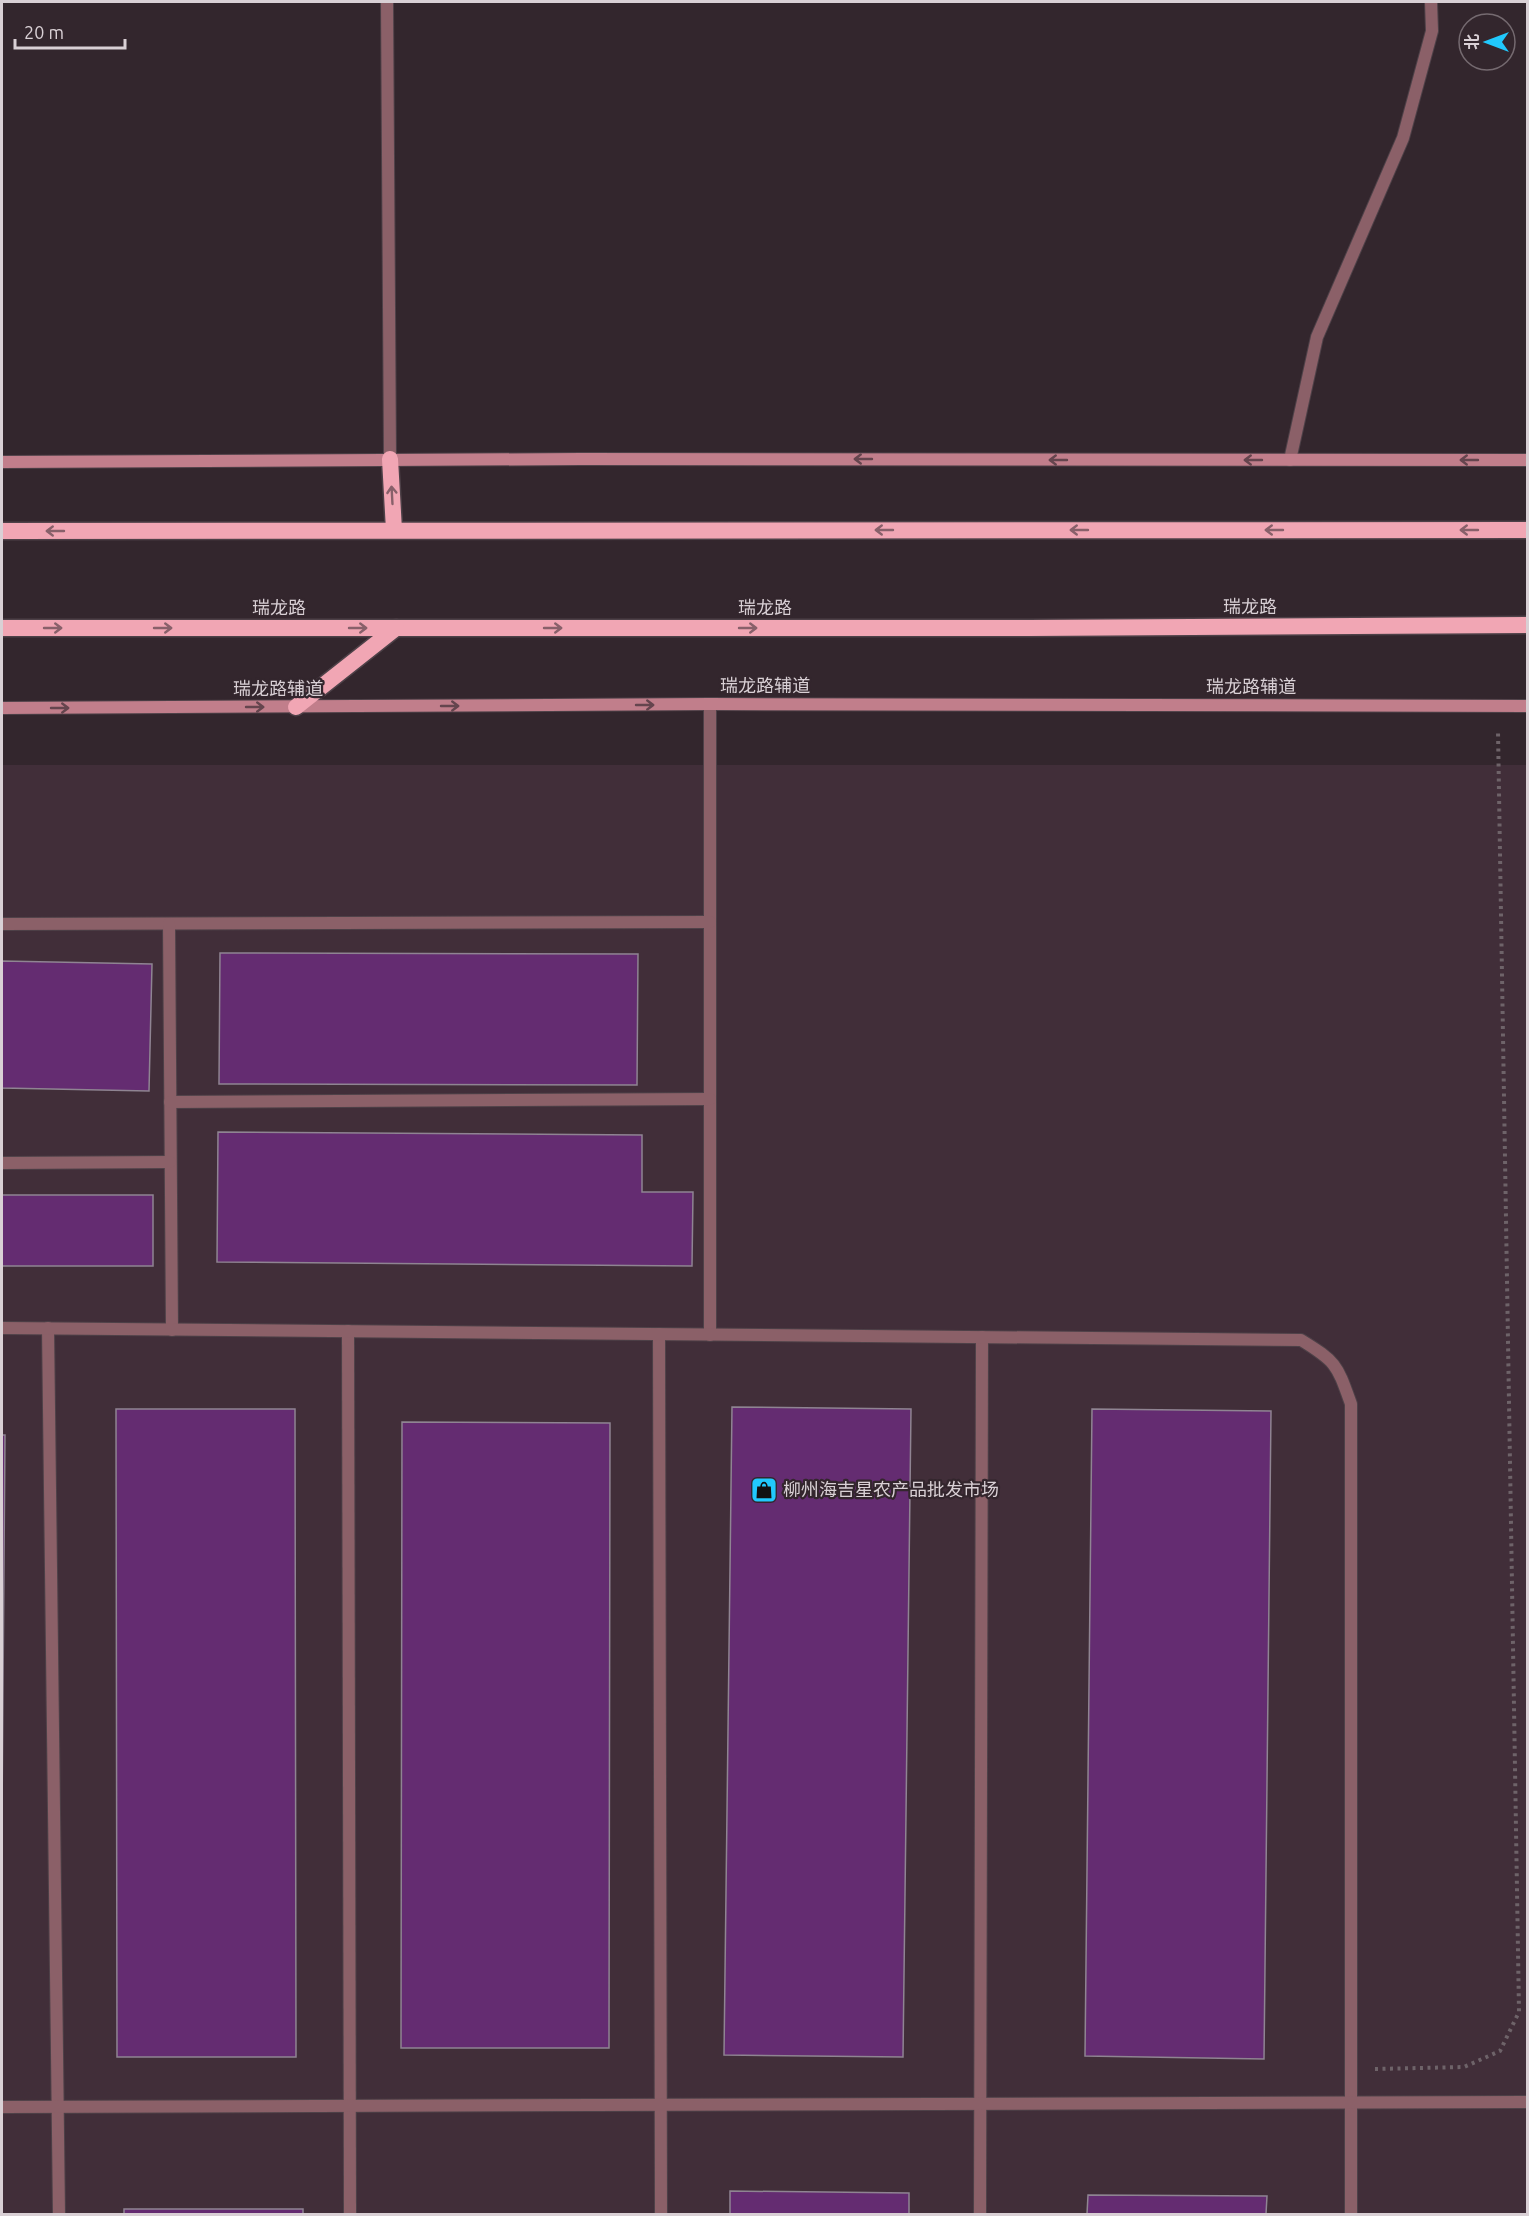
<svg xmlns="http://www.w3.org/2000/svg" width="1529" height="2216" font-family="Ubuntu,'Noto Sans SC',sans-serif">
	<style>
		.built { fill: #412e39 }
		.building { fill: #642c71; stroke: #8f8492; stroke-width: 1.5 }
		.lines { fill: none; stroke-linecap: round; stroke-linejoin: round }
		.service-casing { stroke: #4e4148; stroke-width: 14 }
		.minor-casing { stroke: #4e4148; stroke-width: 14 }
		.secondary-casing { stroke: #4e4148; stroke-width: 14 }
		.trunk-casing { stroke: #4e4148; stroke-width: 19 }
		.path { stroke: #6e6369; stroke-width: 4; stroke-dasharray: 3 4.5; stroke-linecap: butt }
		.service { stroke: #8b6068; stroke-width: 12 }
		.minor { stroke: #8b6068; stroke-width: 12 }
		.secondary { stroke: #c17e8b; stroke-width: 12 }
		.trunk { stroke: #f1a6b4; stroke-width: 16 }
		.oneway { stroke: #65454e }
		.oneway2 { stroke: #88606a }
		.labels { text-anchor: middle; stroke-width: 4.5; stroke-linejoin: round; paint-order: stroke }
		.street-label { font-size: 18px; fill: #d9d0d5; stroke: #33262d }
		.poi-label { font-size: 18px; fill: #d9d0d5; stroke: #33262d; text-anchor: start }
	</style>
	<rect width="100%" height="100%" fill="#33262d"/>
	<rect class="built" x="2" y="765" width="1525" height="1449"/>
	<g class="building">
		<polygon points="220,953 638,954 637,1085 219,1084"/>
		<polygon points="2,961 152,964 149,1091 2,1088"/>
		<polygon points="218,1132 642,1135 642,1192 693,1192 692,1266 217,1262"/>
		<rect x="2" y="1195" width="151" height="71"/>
		<polygon points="732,1407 911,1409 903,2057 724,2055"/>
		<polygon points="116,1409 295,1409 296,2057 117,2057"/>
		<polygon points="1092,1409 1271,1411 1264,2059 1085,2056"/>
		<polygon points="402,1422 610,1423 609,2048 401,2048"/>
		<polygon points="2,1435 5,1435 2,1818"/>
		<polygon points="730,2191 909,2193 909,2214 730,2214"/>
		<polygon points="1088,2195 1267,2196 1266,2214 1087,2214"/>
		<rect x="124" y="2209" width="179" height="5"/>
	</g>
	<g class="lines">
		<defs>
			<g id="service">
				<polyline points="710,704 710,1335"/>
				<polyline points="2,924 710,922"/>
				<polyline points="169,924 172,1330"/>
				<polyline points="170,1102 710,1099"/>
				<polyline points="2,1163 170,1162"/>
				<polyline points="48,1328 59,2214"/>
				<polyline points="348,1331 350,2214"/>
				<polyline points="659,1334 661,2214"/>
				<polyline points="980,2214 982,1337"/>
			</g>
			<g id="minor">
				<polyline points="387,2 390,459"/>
				<polyline points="1290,460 1317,337 1403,138 1432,31 1431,2"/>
				<path d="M2,1328L1301,1340C1337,1362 1337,1365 1351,1404V2214"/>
				<polyline points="2,2107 1528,2102"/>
			</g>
			<g id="secondary">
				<polyline points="2,462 581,459 1528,460"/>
				<polyline points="2,708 710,704 1528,706"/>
			</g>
			<g id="trunk">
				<polyline points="390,459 394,530"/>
				<polyline points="2,531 1528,530"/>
				<polyline points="2,628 1029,628 1528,625"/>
				<polyline points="296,707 396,628"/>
			</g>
		</defs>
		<use href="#service" class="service-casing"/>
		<use href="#minor" class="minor-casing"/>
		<use href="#secondary" class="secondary-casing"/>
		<use href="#trunk" class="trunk-casing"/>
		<polyline class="path" points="1375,2069 1464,2067 1500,2051 1519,2012 1498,731"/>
		<use href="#service" class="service"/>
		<use href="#minor" class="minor"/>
		<use href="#secondary" class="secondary"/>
		<use href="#trunk" class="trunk"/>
	</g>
	<defs><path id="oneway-shaft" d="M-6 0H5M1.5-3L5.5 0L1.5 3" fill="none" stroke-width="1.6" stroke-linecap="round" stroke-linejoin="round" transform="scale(1.5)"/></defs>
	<g class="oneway">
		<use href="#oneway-shaft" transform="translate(863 459) rotate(-180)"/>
		<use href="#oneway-shaft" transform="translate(1058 460) rotate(-180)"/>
		<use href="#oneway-shaft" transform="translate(1253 460) rotate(-180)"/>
		<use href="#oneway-shaft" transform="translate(1469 460) rotate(180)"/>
		<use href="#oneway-shaft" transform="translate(645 705)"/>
		<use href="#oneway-shaft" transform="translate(450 706)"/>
		<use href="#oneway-shaft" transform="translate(255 707)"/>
		<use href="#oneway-shaft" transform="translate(60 708)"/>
	</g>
	<g class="oneway2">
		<use href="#oneway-shaft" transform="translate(392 495) rotate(-93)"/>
		<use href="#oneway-shaft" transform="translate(884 530) rotate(180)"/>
		<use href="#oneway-shaft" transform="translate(1079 530) rotate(180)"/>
		<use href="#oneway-shaft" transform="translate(1274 530) rotate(180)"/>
		<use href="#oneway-shaft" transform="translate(1469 530) rotate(180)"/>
		<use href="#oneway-shaft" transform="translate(55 531) rotate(180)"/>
		<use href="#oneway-shaft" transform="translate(53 628)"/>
		<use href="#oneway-shaft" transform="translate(163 628)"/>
		<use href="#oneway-shaft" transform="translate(358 628)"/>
		<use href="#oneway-shaft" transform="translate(553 628)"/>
		<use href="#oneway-shaft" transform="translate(748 628)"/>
	</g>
	<defs>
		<symbol id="shop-square" viewBox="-11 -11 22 22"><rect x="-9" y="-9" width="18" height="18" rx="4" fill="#21c9fd" stroke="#33262d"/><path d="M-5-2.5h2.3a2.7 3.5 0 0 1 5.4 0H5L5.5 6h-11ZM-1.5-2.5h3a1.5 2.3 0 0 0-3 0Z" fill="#111"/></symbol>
	</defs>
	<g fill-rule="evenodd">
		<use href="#shop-square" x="749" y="1475" width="30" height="30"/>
	</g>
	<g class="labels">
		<g class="street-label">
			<text x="1250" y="613">瑞龙路</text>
			<text x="279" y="614">瑞龙路</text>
			<text x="765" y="614">瑞龙路</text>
			<text x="765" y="692">瑞龙路辅道</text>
			<text x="1251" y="693">瑞龙路辅道</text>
			<text x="278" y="695">瑞龙路辅道</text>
		</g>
		<g class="poi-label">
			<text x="783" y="1496">柳州海吉星农产品批发市场</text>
		</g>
	</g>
	<rect width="1529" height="2216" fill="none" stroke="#d9d0d5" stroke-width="6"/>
	<g transform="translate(1487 42) rotate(270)"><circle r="28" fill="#33262d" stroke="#756a70" stroke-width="1.5"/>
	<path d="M0-4.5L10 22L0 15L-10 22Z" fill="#21c9fd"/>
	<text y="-9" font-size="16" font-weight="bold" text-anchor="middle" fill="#d9d0d5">北</text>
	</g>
	<path d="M15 39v9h110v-9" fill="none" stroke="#d9d0d5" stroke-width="3"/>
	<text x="24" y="39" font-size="18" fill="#d9d0d5" stroke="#33262d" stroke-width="4.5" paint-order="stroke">20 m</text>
</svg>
